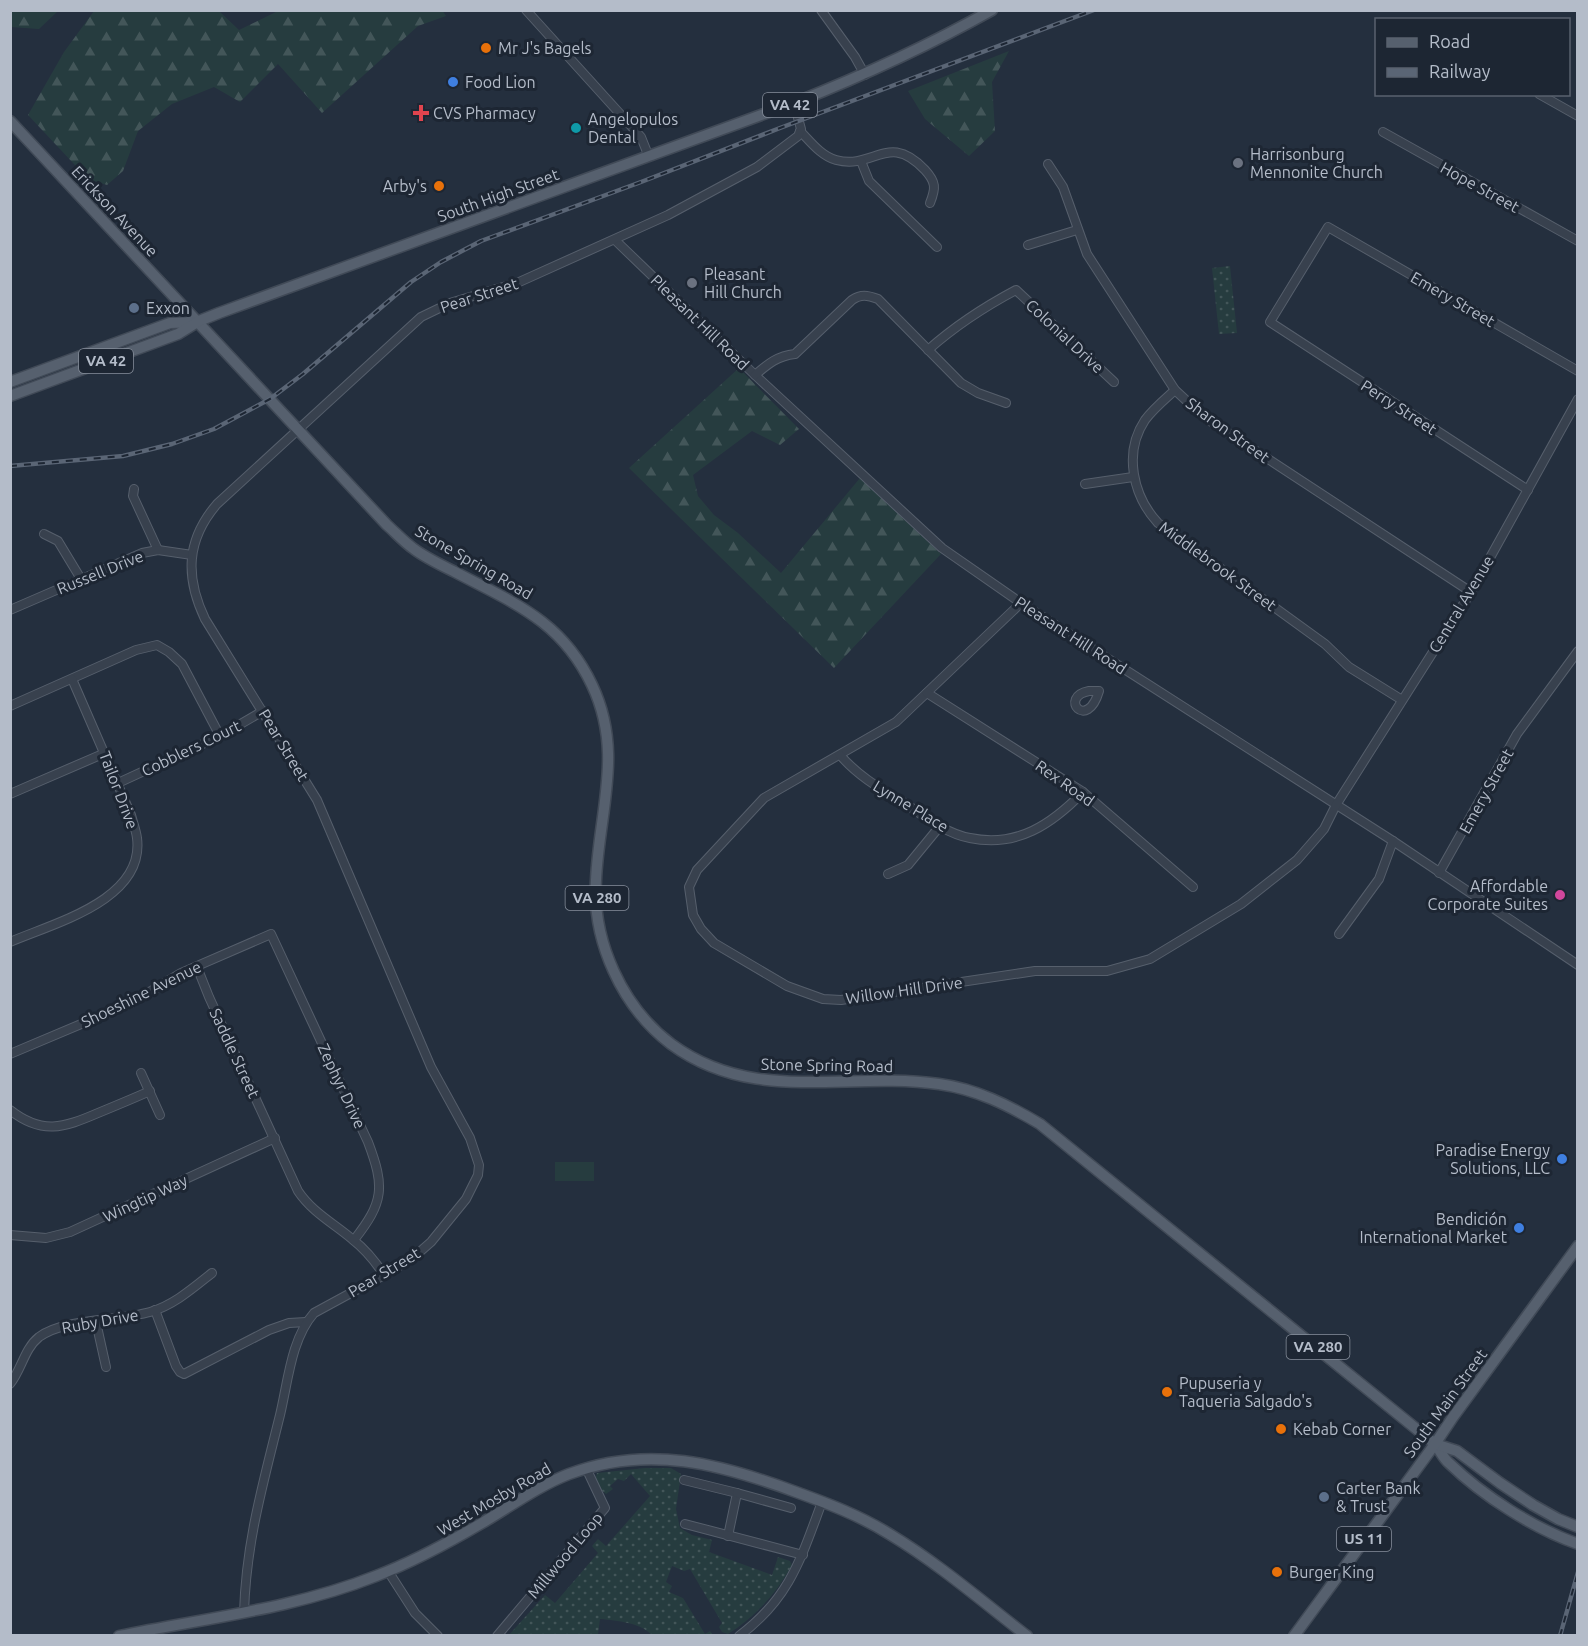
<svg xmlns="http://www.w3.org/2000/svg" width="1588" height="1646" font-family="Ubuntu,sans-serif">
	<style>
		.grass { fill: url(#grass-dots) }
		.forest { fill: url(#forest-firs) }
		.park { fill: #263c3f }
		.lines { fill: none; stroke-linecap: round; stroke-linejoin: round }
		.stream { stroke: #394c67; stroke-width: 2 }
		.minor-casing { stroke: #565f6c; stroke-width: 10 }
		.major-casing { stroke: #414a57; stroke-width: 13 }
		.minor { stroke: #38414e; stroke-width: 8 }
		.major { stroke: #56606e; stroke-width: 10 }
		.rail-casing { stroke: #5a6575; stroke-width: 4.5 }
		.rail { stroke: #1d2633; stroke-width: 2; stroke-dasharray: 7; stroke-linecap: butt }
		.food-dot { fill: #e8710a; stroke: #1d2633; stroke-width: 2 }
		.shop-dot { fill: #3f7fe0; stroke: #1d2633; stroke-width: 2 }
		.health-dot { fill: #e0444e; stroke: #1d2633; stroke-width: 2 }
		.culture-dot { fill: #0f9aa8; stroke: #1d2633; stroke-width: 2 }
		.worship-dot { fill: #6b7280; stroke: #1d2633; stroke-width: 2 }
		.service-dot { fill: #5c6f8a; stroke: #1d2633; stroke-width: 2 }
		.hotel-dot { fill: #d1479c; stroke: #1d2633; stroke-width: 2 }
		.labels { text-anchor: middle; stroke-width: 6; stroke-linejoin: round; paint-order: stroke }
		.shield { fill: #1d2633; stroke: #878f9c; stroke-width: 1.5 }
		.shield-label { font-size: 15px; font-weight: bold; fill: #b4bcc9 }
		.poi-label { font-size: 16px; fill: #b4bcc9; stroke: #1d2633; text-anchor: start }
		.street-label { font-size: 16px; fill: #b4bcc9; stroke: #1d2633 }
	</style>
	<defs>
		<pattern id="grass-dots" width="8" height="8" patternUnits="userSpaceOnUse" patternTransform="scale(1.5)"><rect width="8" height="8" fill="#263c3f"/><path d="M2 2h.1M6 6h.1" fill="none" stroke="#435659" stroke-width="1.8" stroke-linecap="round"/></pattern>
		<pattern id="forest-firs" width="22" height="20" patternUnits="userSpaceOnUse" patternTransform="scale(1.5)"><rect width="22" height="20" fill="#263c3f"/><path d="M5 1l3.5 6h-7zM16 11l3.5 6h-7z" fill="#435659"/></pattern>
	</defs>
	<rect width="100%" height="100%" fill="#242f3e"/>
	<g class="grass">
		<polygon points="1230,266 1237,333 1219,334 1212,268"/>
		<path d="M645,1468H671L681,1474L676,1509L680,1528L692,1535L712,1540L709,1552L772,1575L778,1557L790,1561L792,1565C777,1593 755,1617 728,1634L722,1632L719,1627L722,1623L690,1569L684,1571L672,1566L666,1582L672,1586L669,1592L683,1598L705,1634L710,1631L713,1635H652C639,1622 618,1621 600,1619L598,1635L508,1636L545,1595L555,1603L598,1553L592,1546L598,1539L606,1546L650,1496L631,1474L624,1481L618,1479L610,1486L613,1489L606,1494L599,1488L595,1480L597,1473Z"/>
	</g>
	<g class="forest">
		<polygon points="442,10 446,16 418,26 322,113 278,64 240,102 214,87 172,104 138,131 123,171 107,185 88,179 28,115 64,52 94,11 219,11 239,30 278,11"/>
		<polygon points="10,11 11,10 58,11 39,29 11,27"/>
		<polygon points="1009,51 992,82 995,131 969,156 925,119 908,91"/>
		<polygon points="739,368 799,429 780,445 752,431 693,475 698,496 714,515 738,533 781,573 860,478 941,554 834,668 629,468"/>
	</g>
	<rect class="park" x="555" y="1162" width="39" height="19"/>
	<g class="lines">
		<polyline class="stream" points="1577,1636 1578,1634"/>
		<defs>
			<g id="minor">
				<polyline points="526,10 641,137 649,157"/>
				<polyline points="821,10 855,57 865,75"/>
				<polyline points="1539,94 1578,116"/>
				<path d="M800,131C810,141 821,156 836,160C875,170 888,131 925,170C936,182 936,188 930,203"/>
				<polyline points="1383,132 1578,241"/>
				<polyline points="861,161 869,181 937,247"/>
				<polyline points="1048,164 1063,187 1087,254 1175,390 1204,417 1471,592"/>
				<polyline points="615,240 755,375 942,548 1021,603 1393,841 1578,965"/>
				<polyline points="1028,245 1077,230"/>
				<path d="M928,350C955,326 984,307 1016,290L1114,382"/>
				<path d="M755,375C768,364 777,356 795,354L852,300C861,294 867,295 878,299L961,383L978,393L1006,403"/>
				<path d="M1175,390C1164,400 1153,409 1145,420C1123,453 1133,496 1158,523L1325,644L1349,667L1402,700"/>
				<polyline points="1085,484 1133,477"/>
				<polyline points="134,489 133,496 158,550"/>
				<polyline points="1528,490 1270,322 1328,227 1578,371"/>
				<polyline points="44,534 58,541 81,579"/>
				<polyline points="1021,603 896,722 764,798 697,870 689,887 693,915 701,929 714,943 787,986 823,999 841,1000 1035,971 1107,971 1150,959 1241,904 1297,860 1324,829 1336,805 1471,592 1578,399"/>
				<polyline points="10,610 142,553 158,550 192,555"/>
				<path d="M1089,691H1099C1087,732 1058,697 1089,691Z"/>
				<polyline points="927,693 1083,792 1193,887"/>
				<polyline points="10,706 136,650 157,645 169,652 182,664 220,736"/>
				<path d="M840,755C859,777 881,789 906,804C925,817 947,834 970,838C1017,848 1052,824 1083,792"/>
				<polyline points="118,783 220,736 263,711"/>
				<polyline points="10,794 105,753"/>
				<polyline points="1439,873 1517,734 1578,651"/>
				<polyline points="888,874 908,865 940,826"/>
				<polyline points="1339,934 1379,879 1393,841"/>
				<path d="M10,942C54,923 145,900 137,838C136,830 133,823 131,815L72,679"/>
				<path d="M197,967L209,997L298,1191C312,1212 333,1223 352,1239C365,1249 375,1261 384,1275"/>
				<path d="M10,1054L131,1003L181,973L271,934L368,1142C385,1187 384,1202 354,1240"/>
				<polyline points="141,1073 160,1115"/>
				<path d="M10,1110C42,1135 63,1128 98,1113C115,1106 132,1099 150,1091"/>
				<polyline points="10,1235 46,1238 70,1232 275,1138"/>
				<polyline points="155,1310 176,1366 180,1372 184,1374 269,1330 289,1323 306,1322"/>
				<polyline points="96,1322 106,1367"/>
				<path d="M10,1384C22,1369 24,1349 39,1337C65,1318 119,1321 150,1312C174,1305 193,1288 212,1273"/>
				<polyline points="684,1480 737,1493 728,1536"/>
				<polyline points="737,1493 791,1508"/>
				<polyline points="685,1524 803,1555"/>
				<polyline points="388,1571 415,1613 438,1636"/>
				<path d="M244,1613C246,1542 263,1484 280,1415C288,1382 291,1339 314,1313L393,1270L415,1256L431,1242L466,1199L478,1175L479,1165L470,1138L431,1067L317,800L205,619C185,577 186,540 217,504L421,317L450,303L517,283L668,215L757,167L798,136L801,129L794,103"/>
				<polyline points="497,1636 605,1508 586,1468"/>
				<path d="M739,1636C790,1598 801,1558 822,1502"/>
			</g>
			<g id="major">
				<path d="M10,121L387,525C396,533 404,542 414,549C426,558 441,565 455,572C514,603 562,621 592,685C624,752 599,811 596,880C592,941 622,1007 671,1044C754,1105 845,1071 939,1084C976,1089 1008,1105 1040,1124L1435,1444C1440,1450 1443,1458 1449,1463C1483,1496 1533,1528 1578,1544"/>
				<polyline points="10,382 170,323 196,322"/>
				<path d="M10,396L178,334L199,321L219,313L794,103C862,76 928,46 992,10"/>
				<polyline points="1435,1444 1457,1451 1500,1483 1533,1505 1558,1519 1578,1527"/>
				<path d="M119,1636C205,1618 293,1609 376,1576C413,1562 448,1543 482,1523C511,1506 538,1486 569,1474C648,1444 721,1464 796,1492C829,1504 861,1516 891,1535C939,1564 983,1602 1027,1636"/>
				<polyline points="1294,1636 1435,1444 1453,1417 1578,1246"/>
			</g>
		</defs>
		<use href="#minor" class="minor-casing"/>
		<use href="#major" class="major-casing"/>
		<use href="#minor" class="minor"/>
		<use href="#major" class="major"/>
		<defs>
			<g id="rail">
				<polyline points="10,466 123,456 172,444 214,429 270,399 303,374 411,282 441,262 481,241 641,182 780,128 1094,10"/>
				<polyline points="1560,1636 1578,1572"/>
			</g>
		</defs>
		<use href="#rail" class="rail-casing"/>
		<use href="#rail" class="rail"/>
	</g>
	<g class="food-dot">
		<circle cx="486" cy="48" r="6"/>
		<circle cx="439" cy="186" r="6"/>
		<circle cx="1167" cy="1392" r="6"/>
		<circle cx="1281" cy="1429" r="6"/>
		<circle cx="1277" cy="1572" r="6"/>
	</g>
	<g class="shop-dot">
		<circle cx="453" cy="82" r="6"/>
		<circle cx="1562" cy="1159" r="6"/>
		<circle cx="1519" cy="1228" r="6"/>
	</g>
	<path class="health-dot" d="M418 104h6v6h6v6h-6v6h-6v-6h-6v-6h6z"/>
	<circle class="culture-dot" cx="576" cy="128" r="6"/>
	<g class="worship-dot">
		<circle cx="1238" cy="163" r="6"/>
		<circle cx="692" cy="283" r="6"/>
	</g>
	<g class="service-dot">
		<circle cx="134" cy="308" r="6"/>
		<circle cx="1324" cy="1497" r="6"/>
	</g>
	<circle class="hotel-dot" cx="1560" cy="895" r="6"/>
	<g class="labels">
		<g class="shield">
			<rect x="763" y="93" width="54" height="24" rx="4.5"/>
			<rect x="79" y="349" width="54" height="24" rx="4.5"/>
			<rect x="565.5" y="886" width="63" height="24" rx="4.5"/>
			<rect x="1286.5" y="1335" width="63" height="24" rx="4.5"/>
			<rect x="1337" y="1527" width="54" height="24" rx="4.5"/>
		</g>
		<g class="shield-label">
			<text x="790" y="110">VA 42</text>
			<text x="106" y="366">VA 42</text>
			<text x="597" y="903">VA 280</text>
			<text x="1318" y="1352">VA 280</text>
			<text x="1364" y="1544">US 11</text>
		</g>
		<g class="poi-label">
			<text x="498" y="54">Mr J's Bagels</text>
			<text x="465" y="88">Food Lion</text>
			<text x="433" y="119">CVS Pharmacy</text>
			<text x="588" y="125">Angelopulos<tspan x="588" dy="18">Dental</tspan></text>
			<text x="1250" y="160">Harrisonburg<tspan x="1250" dy="18">Mennonite Church</tspan></text>
			<text x="427" y="192" text-anchor="end">Arby's</text>
			<text x="704" y="280">Pleasant<tspan x="704" dy="18">Hill Church</tspan></text>
			<text x="146" y="314">Exxon</text>
			<text x="1548" y="892" text-anchor="end">Affordable<tspan x="1548" dy="18">Corporate Suites</tspan></text>
			<text x="1550" y="1156" text-anchor="end">Paradise Energy<tspan x="1550" dy="18">Solutions, LLC</tspan></text>
			<text x="1507" y="1225" text-anchor="end">Bendición<tspan x="1507" dy="18">International Market</tspan></text>
			<text x="1179" y="1389">Pupuseria y<tspan x="1179" dy="18">Taqueria Salgado's</tspan></text>
			<text x="1293" y="1435">Kebab Corner</text>
			<text x="1336" y="1494">Carter Bank<tspan x="1336" dy="18">&amp; Trust</tspan></text>
			<text x="1289" y="1578">Burger King</text>
		</g>
		<g class="street-label">
			<text transform="translate(1480 187) rotate(29)" y="6">Hope Street</text>
			<text transform="translate(498 195) rotate(-20)" y="6">South High Street</text>
			<text transform="translate(115 211) rotate(47)" y="6">Erickson Avenue</text>
			<text transform="translate(479 295) rotate(-18)" y="6">Pear Street</text>
			<text transform="translate(1453 299) rotate(30)" y="6">Emery Street</text>
			<text transform="translate(700 322) rotate(44)" y="6">Pleasant Hill Road</text>
			<text transform="translate(1065 336) rotate(43)" y="6">Colonial Drive</text>
			<text transform="translate(1399 407) rotate(33)" y="6">Perry Street</text>
			<text transform="translate(1228 430) rotate(36)" y="6">Sharon Street</text>
			<text transform="translate(474 562) rotate(30)" y="6">Stone Spring Road</text>
			<text transform="translate(1218 566) rotate(36)" y="6">Middlebrook Street</text>
			<text transform="translate(100 572) rotate(-22)" y="6">Russell Drive</text>
			<text transform="translate(1461 604) rotate(-59)" y="6">Central Avenue</text>
			<text transform="translate(1071 635) rotate(33)" y="6">Pleasant Hill Road</text>
			<text transform="translate(284 745) rotate(59)" y="6">Pear Street</text>
			<text transform="translate(191 748) rotate(-26)" y="6">Cobblers Court</text>
			<text transform="translate(1065 783) rotate(35)" y="6">Rex Road</text>
			<text transform="translate(119 790) rotate(69)" y="6">Tailor Drive</text>
			<text transform="translate(1486 791) rotate(-61)" y="6">Emery Street</text>
			<text transform="translate(911 806) rotate(31)" y="6">Lynne Place</text>
			<text transform="translate(904 990) rotate(-8)" y="6">Willow Hill Drive</text>
			<text transform="translate(141 994) rotate(-26)" y="6">Shoeshine Avenue</text>
			<text transform="translate(235 1053) rotate(65)" y="6">Saddle Street</text>
			<text transform="translate(827 1065) rotate(1)" y="6">Stone Spring Road</text>
			<text transform="translate(342 1086) rotate(65)" y="6">Zephyr Drive</text>
			<text transform="translate(145 1198) rotate(-25)" y="6">Wingtip Way</text>
			<text transform="translate(384 1272) rotate(-31)" y="6">Pear Street</text>
			<text transform="translate(100 1321) rotate(-10)" y="6">Ruby Drive</text>
			<text transform="translate(1445 1403) rotate(-54)" y="6">South Main Street</text>
			<text transform="translate(494 1499) rotate(-30)" y="6">West Mosby Road</text>
			<text transform="translate(565 1555) rotate(-50)" y="6">Millwood Loop</text>
		</g>
	</g>
	<rect width="1588" height="1646" fill="none" stroke="#b4bcc9" stroke-width="24"/>
	<rect x="1375" y="18" width="195" height="78" fill="#1d2633" stroke="#59626f" stroke-width="1.5"/>
	<rect x="1387" y="38" width="30" height="9" fill="#56606e" stroke="#59626f" stroke-width="1.5"/>
	<text x="1429" y="48" font-size="18" fill="#b4bcc9">Road</text>
	<rect x="1387" y="68" width="30" height="9" fill="#5a6575" stroke="#59626f" stroke-width="1.5"/>
	<text x="1429" y="78" font-size="18" fill="#b4bcc9">Railway</text>
</svg>
